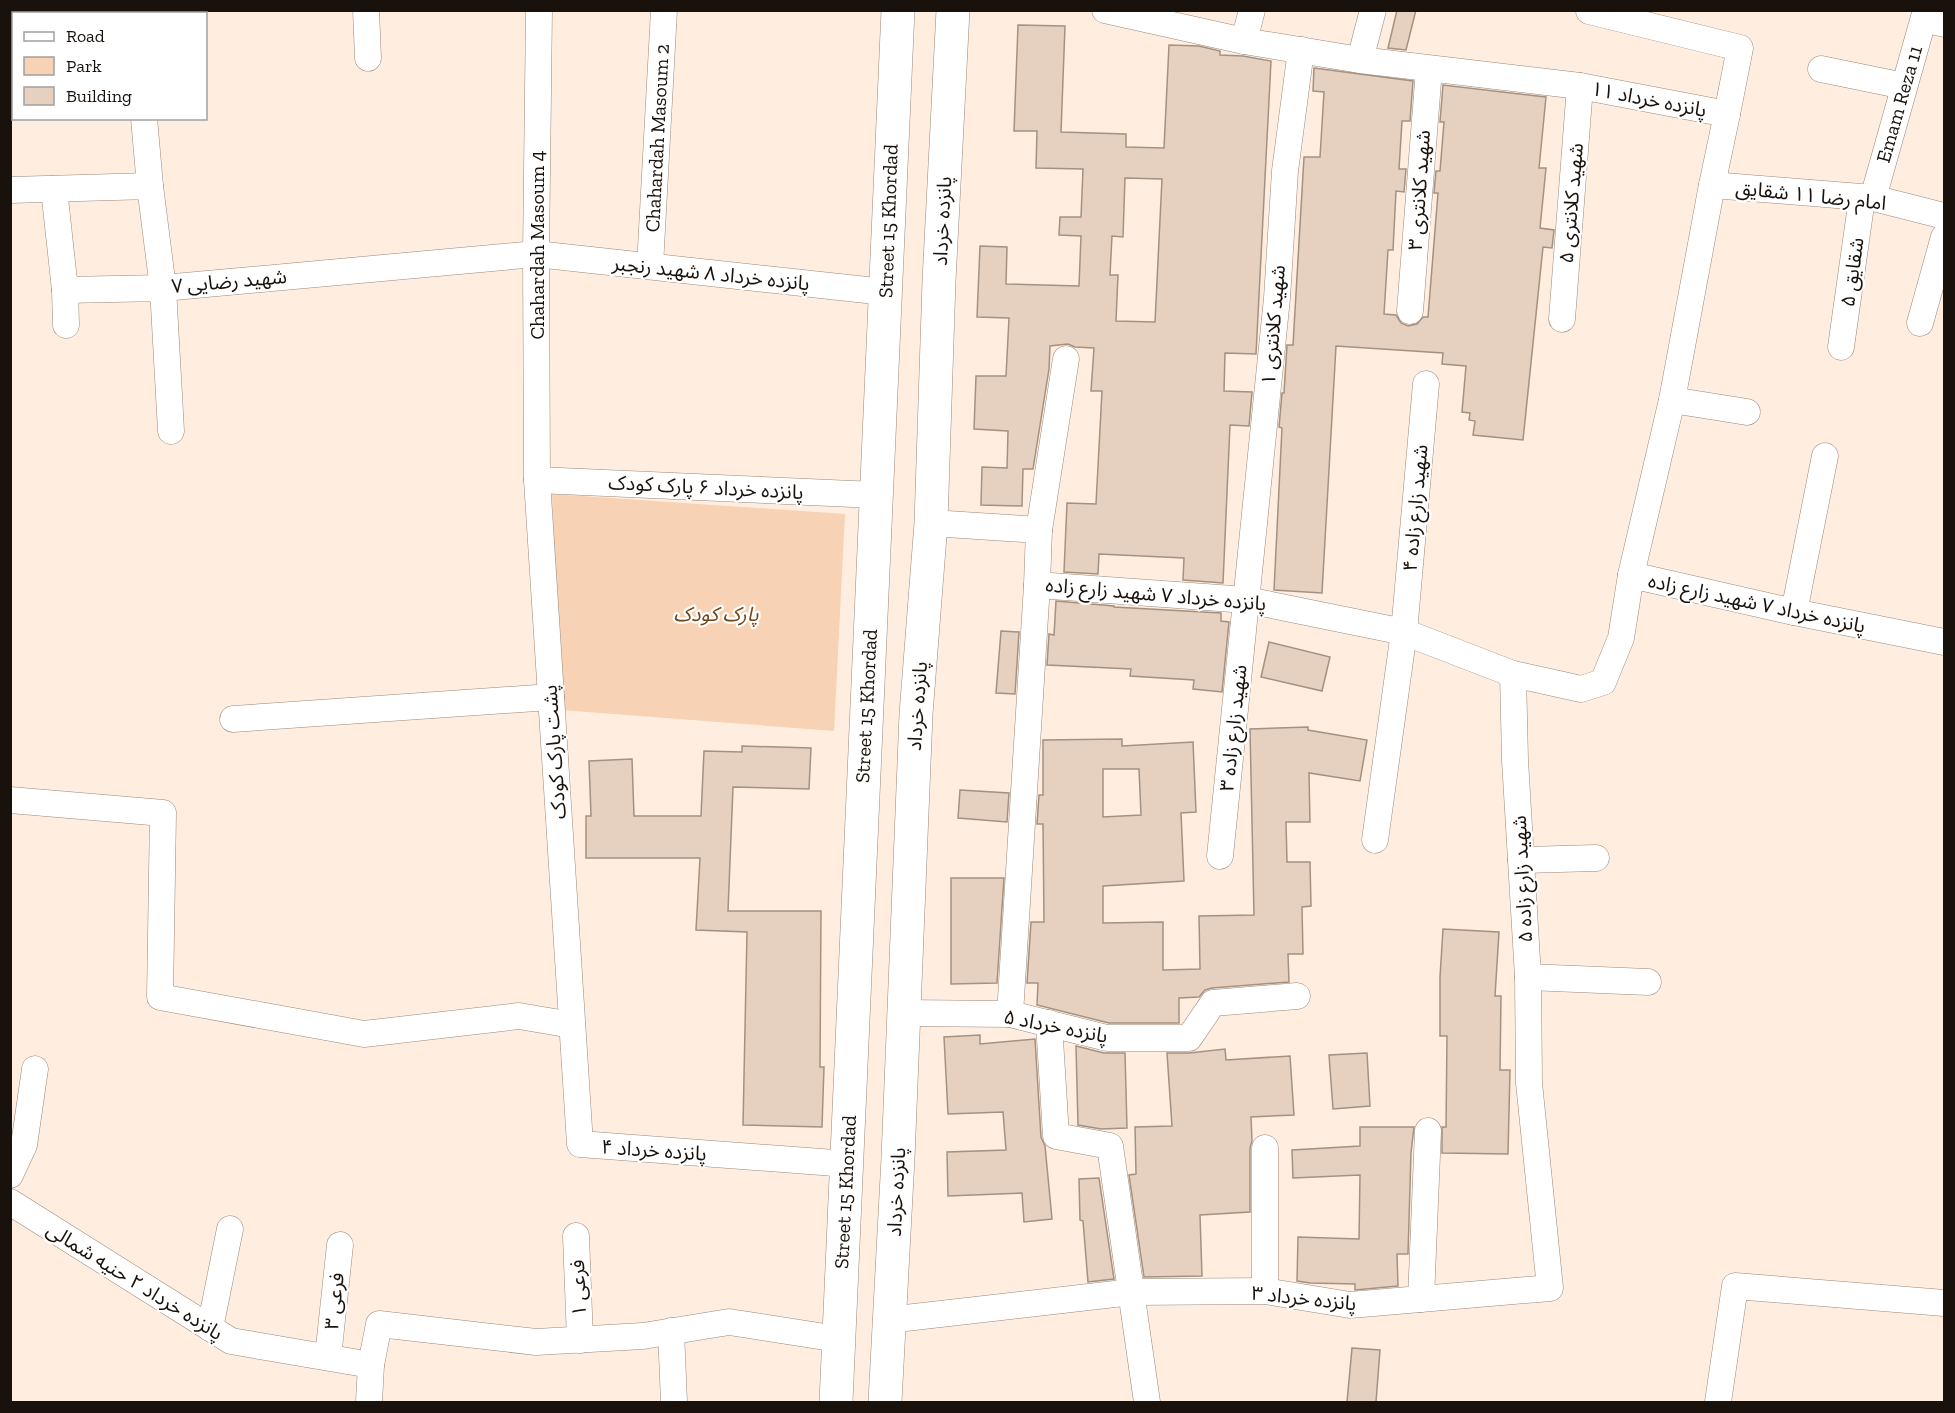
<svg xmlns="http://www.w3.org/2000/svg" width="1955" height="1413" font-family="'Zilla Slab','Noto Sans Arabic',serif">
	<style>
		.green { fill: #f7d2b5 }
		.building { fill: #e6d1c0; stroke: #a49181; stroke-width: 1.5; fill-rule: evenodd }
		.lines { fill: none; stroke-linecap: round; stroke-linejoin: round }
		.minor-casing { stroke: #9b8879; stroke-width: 27 }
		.major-casing { stroke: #9b8879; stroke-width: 34 }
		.minor { stroke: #fff; stroke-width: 26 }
		.major { stroke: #fff; stroke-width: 33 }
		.labels { text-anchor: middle; stroke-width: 4.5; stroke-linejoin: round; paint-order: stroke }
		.street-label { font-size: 20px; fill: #19120c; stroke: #fff }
		.park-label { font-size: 20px; font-style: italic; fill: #744314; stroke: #fff }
	</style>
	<rect width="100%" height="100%" fill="#ffede0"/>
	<polygon class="green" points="552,494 845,514 834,731 561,710"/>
	<g class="building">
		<polygon points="1397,10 1416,10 1406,50 1388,48"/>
		<path d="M1018,25L1065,26L1061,132L1126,134V147L1164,148L1169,45L1199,46L1220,51V55L1243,56L1271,61L1256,354L1225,353L1224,391L1252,392L1249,426L1230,425L1223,583L1183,580L1184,558L1099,554L1098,574L1064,572L1067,503L1096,504L1102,391H1091L1094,348L1075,347L1068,344L1050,346L1049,369L1033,469H1023L1022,506L981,505L982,467L1007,468L1008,431L974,429L976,376H1006L1009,318L977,317L980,246L1007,247L1006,284L1079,286L1081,236L1059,235L1060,217H1081L1083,169L1036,168L1037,131H1014ZM1125,178L1162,179L1155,322L1116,321L1118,275H1110L1112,236L1123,237Z"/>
		<polygon points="1314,68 1413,81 1410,121 1402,121 1399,169 1406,169 1404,192 1396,191 1393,250 1388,250 1384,314 1396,315 1401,323 1408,326 1417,324 1423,317 1428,317 1438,193 1434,193 1436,171 1440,171 1444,122 1440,122 1443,85 1546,97 1539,168 1546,168 1540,228 1554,230 1552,248 1543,247 1523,440 1473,435 1475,421 1469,420 1470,413 1462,412 1466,366 1442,364 1443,353 1336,346 1322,593 1274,590 1282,428 1279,427 1282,393 1284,393 1287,345 1293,345 1304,157 1320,157 1324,92 1313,91"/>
		<polygon points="1056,601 1114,606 1114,607 1221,613 1221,621 1229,622 1222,692 1193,689 1194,680 1130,676 1131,669 1047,665 1049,634 1054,635"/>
		<polygon points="1001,631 1019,632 1015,694 996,693"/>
		<polygon points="1269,642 1330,657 1322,691 1261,677"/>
		<path d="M1308,727V730L1367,740L1360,781L1309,773L1310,822H1286L1287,862H1310L1311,906L1302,907L1303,954H1288L1289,982L1212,988L1205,990L1199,997L1179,998V1023H1109L1037,1005L1038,983H1027L1031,922H1044L1043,824H1037L1039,795H1043V740L1122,739V746L1193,742L1196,812L1181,813L1184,881L1103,886V923L1163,922V970L1200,969L1199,916L1254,915L1250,729ZM1103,769H1139L1141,815L1103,817Z"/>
		<polygon points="742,746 811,748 809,789 733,787 728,911 821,911 820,1067 824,1067 822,1127 743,1125 747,932 696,930 700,858 586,858 586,816 591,816 589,761 632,759 634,816 701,816 704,751 742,752"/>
		<polygon points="960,790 1009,793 1007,822 958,818"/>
		<polygon points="951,878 1004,878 997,983 951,984"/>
		<polygon points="1443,929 1499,932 1495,996 1501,996 1500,1070 1510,1070 1508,1154 1442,1153 1442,1127 1446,1127 1447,1036 1440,1036 1440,977"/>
		<polygon points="980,1035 980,1044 1035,1039 1041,1137 1045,1146 1052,1219 1024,1222 1022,1193 948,1196 947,1152 1006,1150 1003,1112 948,1114 944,1037"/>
		<polygon points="1076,1046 1104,1053 1125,1053 1127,1128 1101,1129 1078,1125"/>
		<polygon points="1225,1049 1226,1060 1290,1056 1294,1115 1251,1117 1252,1141 1250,1148 1250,1212 1200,1215 1202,1276 1144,1277 1129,1175 1136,1174 1135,1127 1172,1126 1167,1053 1189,1053"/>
		<polygon points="1367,1053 1370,1106 1333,1109 1329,1055"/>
		<polygon points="1360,1127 1414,1127 1411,1153 1408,1254 1397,1254 1398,1286 1355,1290 1355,1284 1310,1283 1297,1281 1298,1237 1359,1239 1360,1175 1293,1178 1292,1150 1360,1146"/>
		<polygon points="1099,1178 1114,1279 1088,1282 1083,1221 1080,1220 1079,1179"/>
		<polygon points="1352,1348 1380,1350 1376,1402 1347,1402"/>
	</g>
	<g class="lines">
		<defs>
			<g id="minor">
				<polyline points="135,10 135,14"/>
				<polyline points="366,10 368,58"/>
				<polyline points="539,10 536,254 537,480 580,1144 848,1164"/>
				<polyline points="1105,10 1244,41 1360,60 1580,86 1727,114 1712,185 1672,400 1631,575"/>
				<polyline points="1589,11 1740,48 1727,114"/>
				<polyline points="1924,19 1944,24"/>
				<polyline points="1244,41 1252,10"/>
				<polyline points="1360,60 1373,10"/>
				<polyline points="1821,69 1904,86"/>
				<polyline points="144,118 150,186"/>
				<polyline points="1712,185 1873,198 1944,216"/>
				<polyline points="54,189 65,290 163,288 171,431"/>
				<polyline points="10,190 150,186 163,288 536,254 885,292"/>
				<polyline points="1873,198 1926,10"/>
				<polyline points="650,266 664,10"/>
				<polyline points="65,290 66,325"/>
				<polyline points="1410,311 1429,69"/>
				<polyline points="1562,319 1580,86"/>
				<polyline points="1920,323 1944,237"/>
				<polyline points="1841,347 1862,198"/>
				<polyline points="1672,400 1747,412"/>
				<polyline points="537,480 876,495"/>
				<polyline points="931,523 1039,530 1037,585 1247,600 1404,632 1513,674 1581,689 1603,682 1621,638 1631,575 1794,612 1944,642"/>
				<polyline points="1039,530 1066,359"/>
				<polyline points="1794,612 1825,456"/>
				<polyline points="233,719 551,697"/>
				<polyline points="10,800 163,813 160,997 364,1034 519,1016 572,1025"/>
				<polyline points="1375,840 1404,632 1426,384"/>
				<polyline points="1220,856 1277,298 1285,171 1301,50"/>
				<polyline points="1521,860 1596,858"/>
				<polyline points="1528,977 1648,982"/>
				<polyline points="903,1013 1010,1014 1107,1038 1189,1038 1213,1003 1297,996"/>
				<polyline points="1010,1014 1037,585"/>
				<polyline points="1049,1023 1056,1136 1110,1146 1147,1402"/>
				<polyline points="10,1175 24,1145 35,1069"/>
				<polyline points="10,1202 231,1341 371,1365 379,1324 536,1342 643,1336 729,1322 838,1339"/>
				<polyline points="576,1236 580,1340"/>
				<polyline points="1265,1291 1265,1148"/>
				<polyline points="1421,1299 1428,1131"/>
				<polyline points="888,1320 1132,1292 1265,1291 1350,1305 1550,1288 1529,1083 1528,977 1515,760 1513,674"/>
				<polyline points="210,1328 230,1229"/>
				<polyline points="671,1331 674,1402"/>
				<polyline points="328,1357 340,1245"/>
				<polyline points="369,1402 371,1365"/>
				<polyline points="1718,1402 1735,1286 1944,1303"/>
			</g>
			<g id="major">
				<polyline points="836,1402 898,10"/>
				<polyline points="885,1402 898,1158 916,714 931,523 939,281 953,10"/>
			</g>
		</defs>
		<use href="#minor" class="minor-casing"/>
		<use href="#major" class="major-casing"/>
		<use href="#minor" class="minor"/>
		<use href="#major" class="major"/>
	</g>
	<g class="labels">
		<g class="street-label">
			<text transform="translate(1649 99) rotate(11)" y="7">پانزده خرداد ۱۱</text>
			<text transform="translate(1899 104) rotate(-74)" y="7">Emam Reza 11</text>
			<text transform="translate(657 138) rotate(-87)" y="7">Chahardah Masoum 2</text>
			<text transform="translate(1419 190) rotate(-86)" y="7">شهید کلانتری ۳</text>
			<text transform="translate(1811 195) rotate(6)" y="7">امام رضا ۱۱ شقایق</text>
			<text transform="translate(1571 203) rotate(-85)" y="7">شهید کلانتری ۵</text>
			<text transform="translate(888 221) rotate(-88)" y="7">Street 15 Khordad</text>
			<text transform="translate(942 221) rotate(-87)" y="7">پانزده خرداد</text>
			<text transform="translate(537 245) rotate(-90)" y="7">Chahardah Masoum 4</text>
			<text transform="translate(1852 272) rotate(-82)" y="7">شقایق ۵</text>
			<text transform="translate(711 273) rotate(6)" y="7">پانزده خرداد ۸ شهید رنجبر</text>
			<text transform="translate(229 281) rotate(-5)" y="7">شهید رضایی ۷</text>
			<text transform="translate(1273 325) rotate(-85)" y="7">شهید کلانتری ۱</text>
			<text transform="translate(706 487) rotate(3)" y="7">پانزده خرداد ۶ پارک کودک</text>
			<text transform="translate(1415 508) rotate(-85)" y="7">شهید زارع زاده ۴</text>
			<text transform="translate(1156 594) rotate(5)" y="7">پانزده خرداد ۷ شهید زارع زاده</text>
			<text transform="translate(1757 603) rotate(12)" y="7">پانزده خرداد ۷ شهید زارع زاده</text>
			<text transform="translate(866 706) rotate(-87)" y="7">Street 15 Khordad</text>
			<text transform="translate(917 706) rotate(-86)" y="7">پانزده خرداد</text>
			<text transform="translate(1233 728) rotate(-84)" y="7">شهید زارع زاده ۳</text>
			<text transform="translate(554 752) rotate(-94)" y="7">پشت پارک کودک</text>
			<text transform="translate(1522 879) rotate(-93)" y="7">شهید زارع زاده ۵</text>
			<text transform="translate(1056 1026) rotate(11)" y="7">پانزده خرداد ۵</text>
			<text transform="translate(654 1150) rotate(4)" y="7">پانزده خرداد ۴</text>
			<text transform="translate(845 1192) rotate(-87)" y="7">Street 15 Khordad</text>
			<text transform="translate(896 1192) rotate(-87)" y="7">پانزده خرداد</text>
			<text transform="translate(135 1281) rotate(32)" y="7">پانزده خرداد ۲ حنیه شمالی</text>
			<text transform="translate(578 1288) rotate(-92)" y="7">فرعی ۱</text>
			<text transform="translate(1304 1298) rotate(6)" y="7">پانزده خرداد ۳</text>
			<text transform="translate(334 1301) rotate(-84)" y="7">فرعی ۳</text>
		</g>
		<g class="park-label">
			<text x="716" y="621">پارک کودک</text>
		</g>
	</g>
	<rect width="1955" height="1413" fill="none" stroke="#19120c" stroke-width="24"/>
	<rect x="12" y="12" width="195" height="108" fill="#ffffff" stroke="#a3a09e" stroke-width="1.5"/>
	<rect x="24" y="32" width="30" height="9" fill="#ffffff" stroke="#a3a09e" stroke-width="1.5"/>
	<text x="66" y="42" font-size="18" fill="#19120c">Road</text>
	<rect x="24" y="57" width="30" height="18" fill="#f7d2b5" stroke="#a3a09e" stroke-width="1.5"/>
	<text x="66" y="72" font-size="18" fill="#19120c">Park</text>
	<rect x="24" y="87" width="30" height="18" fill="#e6d1c0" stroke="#a3a09e" stroke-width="1.5"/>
	<text x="66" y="102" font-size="18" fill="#19120c">Building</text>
</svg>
